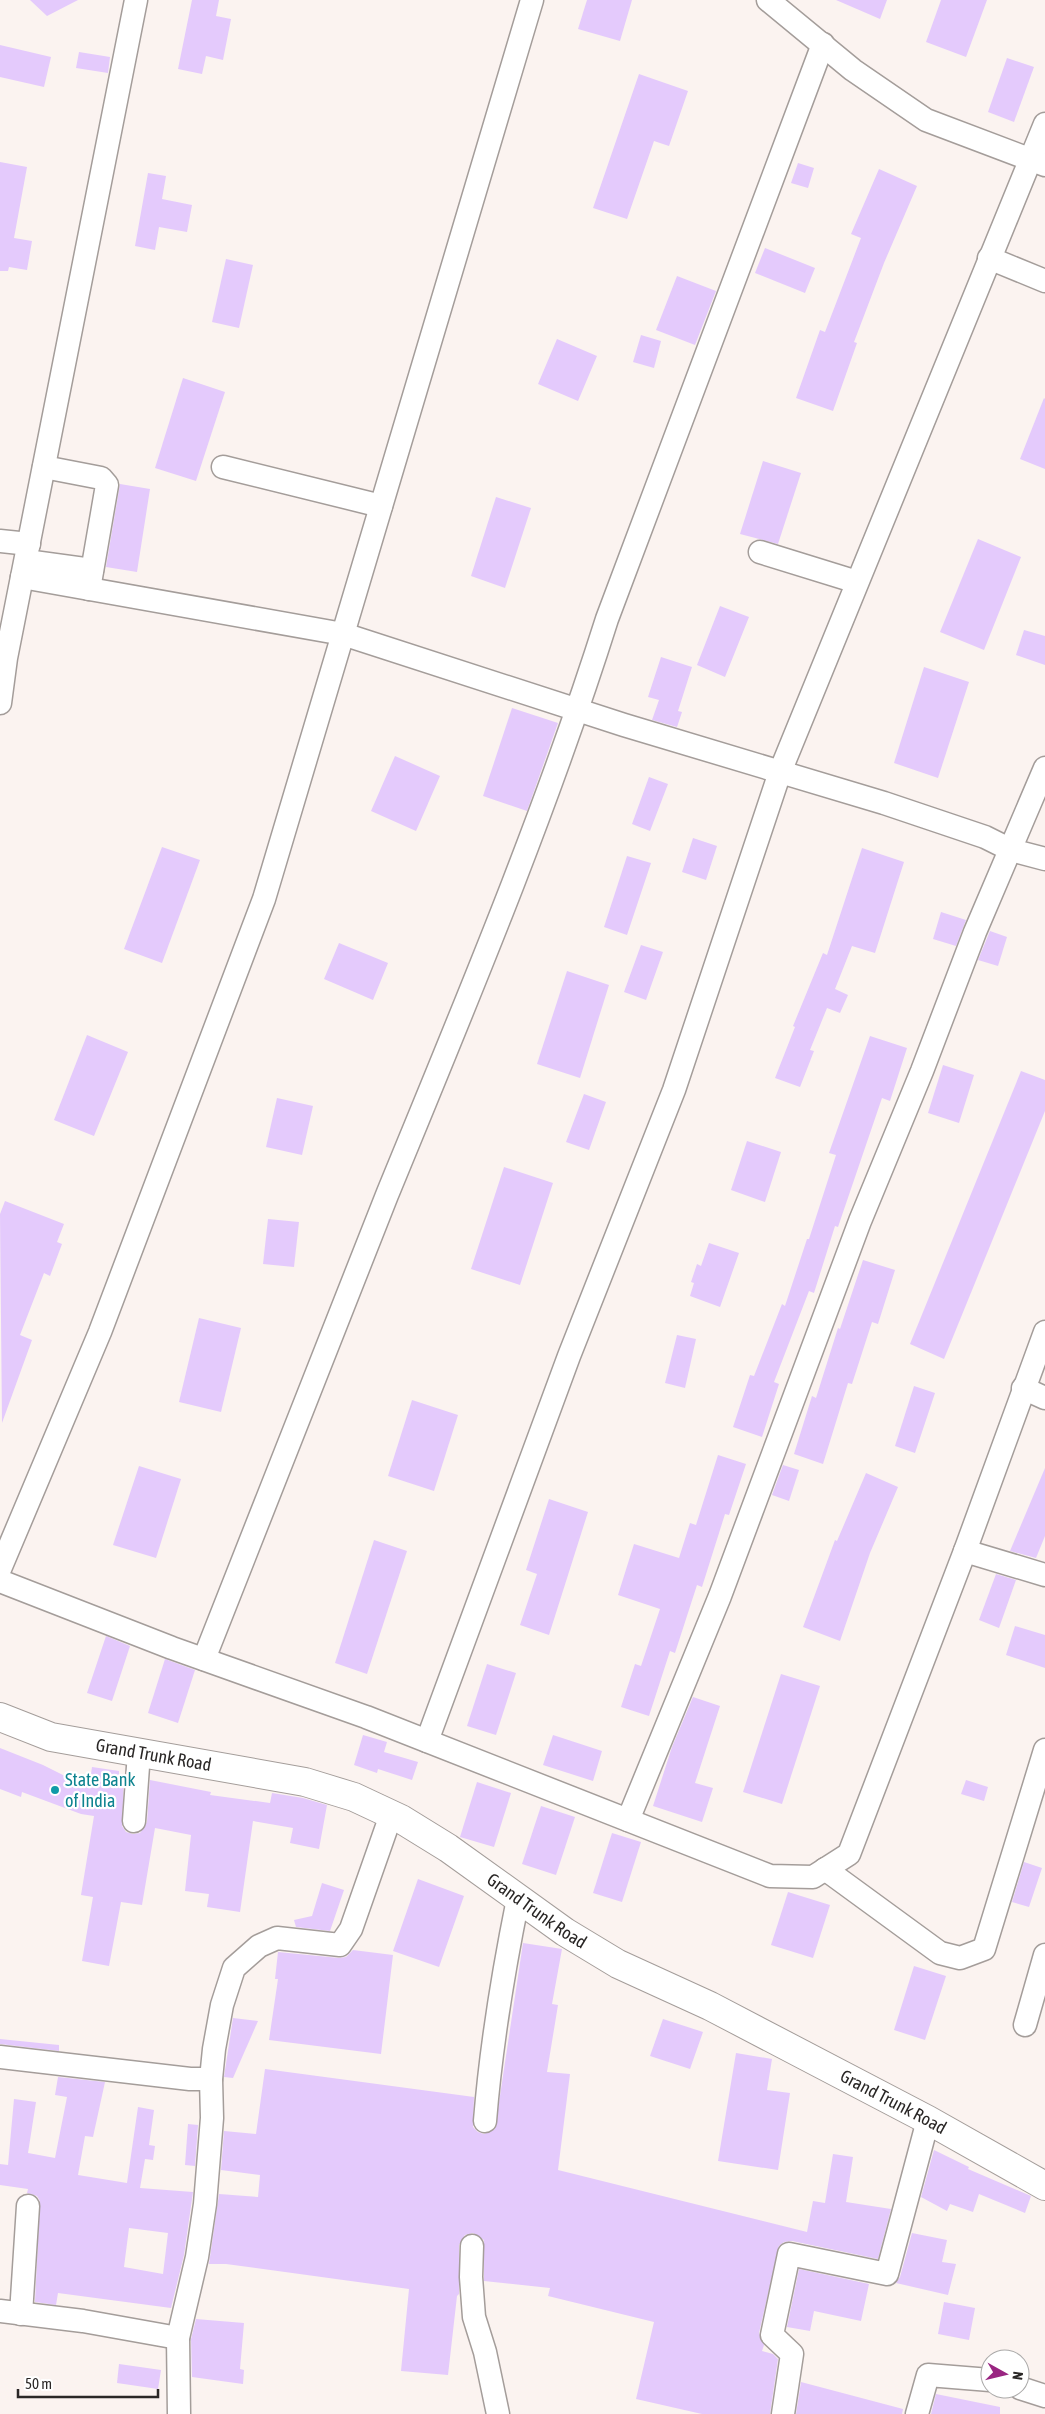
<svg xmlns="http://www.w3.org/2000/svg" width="1045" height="2414" font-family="'Asap Condensed',sans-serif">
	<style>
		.building { fill: #e4cafc; fill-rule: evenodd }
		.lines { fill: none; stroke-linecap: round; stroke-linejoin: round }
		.minor-casing { stroke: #a49d9a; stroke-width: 25 }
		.major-casing { stroke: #a49d9a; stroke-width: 30 }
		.minor { stroke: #fff; stroke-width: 22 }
		.major { stroke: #fff; stroke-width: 28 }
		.culture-dot { fill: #0f9aa8; stroke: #fff; stroke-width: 2 }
		.labels { text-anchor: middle; stroke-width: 4.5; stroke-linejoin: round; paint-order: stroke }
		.street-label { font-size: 18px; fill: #2a2726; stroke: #fff }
		.culture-label { font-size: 18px; fill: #0d838f; stroke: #fff; text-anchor: start }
	</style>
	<rect width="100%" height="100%" fill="#fbf3f0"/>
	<g class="building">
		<polygon points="30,0 78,0 47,16"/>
		<polygon points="192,0 219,0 216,16 231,19 223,60 206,56 202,74 178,69"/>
		<polygon points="587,0 632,0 620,41 578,29"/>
		<polygon points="836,0 887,0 880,19"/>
		<polygon points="941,0 987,0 966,57 926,42"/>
		<polygon points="0,45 51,57 44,87 0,77"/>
		<polygon points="79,52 110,57 108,73 76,68"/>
		<polygon points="1007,58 1034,67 1014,122 988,112"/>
		<polygon points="639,74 688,91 669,146 654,141 627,219 593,208"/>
		<polygon points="0,162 27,167 14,238 32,241 27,270 9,267 8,271 0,271"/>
		<polygon points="798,163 814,168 808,188 791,183"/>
		<polygon points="879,169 917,186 884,263 854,342 857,343 833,411 796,398 820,330 825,332 861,238 851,234"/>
		<polygon points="148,173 166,176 162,199 192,205 187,232 159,227 155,250 135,246"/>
		<polygon points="765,248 815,268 805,293 755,273"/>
		<polygon points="226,259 253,265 239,328 212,322"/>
		<polygon points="677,276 716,291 695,345 656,330"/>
		<polygon points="641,335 661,341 654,368 633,362"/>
		<polygon points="557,339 597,356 578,401 538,384"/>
		<polygon points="183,378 225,392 196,481 155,468"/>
		<polygon points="1044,398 1045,399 1045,469 1020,459"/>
		<polygon points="763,461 801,473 778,544 740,534"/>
		<polygon points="120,484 150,489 137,572 106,567"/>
		<polygon points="496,497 531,508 505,588 471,576"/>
		<polygon points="978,539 1021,557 984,650 940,632"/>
		<polygon points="720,606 749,617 725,677 697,665"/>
		<polygon points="1024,630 1045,636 1045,665 1016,655"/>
		<polygon points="661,657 692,667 678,711 682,712 677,727 652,720 659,700 648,697"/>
		<polygon points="924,667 969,682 938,778 894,763"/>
		<polygon points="512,708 558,723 527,811 483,796"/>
		<polygon points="395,756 440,776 416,831 371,811"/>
		<polygon points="649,777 668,784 650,831 632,824"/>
		<polygon points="693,838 717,846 706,880 682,872"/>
		<polygon points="162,847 200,860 162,963 124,949"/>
		<polygon points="862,848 904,862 875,953 852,946 835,989 848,995 840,1013 827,1008 810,1050 814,1051 800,1087 775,1078 795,1027 793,1026 823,953 827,955"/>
		<polygon points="627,856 651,863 627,935 604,927"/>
		<polygon points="941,912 966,920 956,946 933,939"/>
		<polygon points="990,931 1007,937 998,966 978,960"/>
		<polygon points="339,943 388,963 373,1000 324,979"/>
		<polygon points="641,945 663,952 646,1000 624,992"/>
		<polygon points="567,971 609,985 580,1078 537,1064"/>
		<polygon points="87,1035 128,1052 94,1136 54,1120"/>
		<polygon points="870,1036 907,1048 890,1101 882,1098 838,1227 835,1226 814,1293 809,1291 774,1382 779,1384 762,1437 733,1427 750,1375 754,1376 782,1304 785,1306 807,1239 809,1239 836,1155 829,1153"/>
		<polygon points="943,1065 974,1075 959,1123 928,1113"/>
		<polygon points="1021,1071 1045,1080 1045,1111 944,1359 910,1344"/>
		<polygon points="584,1094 606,1102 589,1150 566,1142"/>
		<polygon points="277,1098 313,1106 302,1155 266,1147"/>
		<polygon points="747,1141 781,1152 765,1202 731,1190"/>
		<polygon points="504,1167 553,1183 520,1285 471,1269"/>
		<polygon points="5,1201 64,1224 57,1242 62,1244 50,1276 44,1273 20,1335 32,1340 2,1423 0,1214"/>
		<polygon points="268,1219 299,1222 294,1267 263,1264"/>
		<polygon points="709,1243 739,1253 720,1307 690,1296 694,1283 691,1282 697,1264 701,1266"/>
		<polygon points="863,1260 895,1270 878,1324 872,1322 852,1384 848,1383 823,1464 794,1454 812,1396 816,1398 838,1328 840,1329"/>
		<polygon points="199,1318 241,1328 221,1412 179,1402"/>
		<polygon points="677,1335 696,1339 685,1388 665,1383"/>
		<polygon points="914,1386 935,1393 915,1453 895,1446"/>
		<polygon points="412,1400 458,1415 434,1491 388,1476"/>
		<polygon points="718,1455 746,1464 729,1515 725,1514 702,1587 697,1585 675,1653 670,1651 649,1716 621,1707 635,1664 641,1666 660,1609 618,1595 634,1544 679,1558 690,1523 696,1525"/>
		<polygon points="783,1465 799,1470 789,1501 772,1495"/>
		<polygon points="139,1466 181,1479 156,1558 113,1545"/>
		<polygon points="1045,1468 1045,1536 1036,1558 1010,1551"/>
		<polygon points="866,1473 898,1487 870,1553 840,1641 803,1627 835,1540 837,1541"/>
		<polygon points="549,1499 588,1512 549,1635 520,1625 537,1574 526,1570"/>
		<polygon points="374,1540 407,1551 367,1674 335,1663"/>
		<polygon points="996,1574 1016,1580 999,1628 979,1620"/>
		<polygon points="1015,1626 1045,1635 1045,1668 1006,1655"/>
		<polygon points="106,1636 130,1646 112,1701 87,1693"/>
		<polygon points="165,1659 195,1670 178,1723 148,1713"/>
		<polygon points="487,1664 516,1673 496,1735 467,1726"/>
		<polygon points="781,1674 820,1686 782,1804 743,1792"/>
		<polygon points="693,1697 720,1706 695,1783 713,1788 702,1822 653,1806 672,1747"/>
		<polygon points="363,1735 387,1742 384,1752 418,1762 412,1780 378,1769 377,1773 354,1765"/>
		<polygon points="553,1735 602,1751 593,1781 543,1765"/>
		<polygon points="0,1748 43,1765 89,1788 92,1767 119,1771 119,1775 124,1776 122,1826 126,1832 133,1834 140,1833 147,1822 150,1780 211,1792 210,1795 270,1803 272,1793 303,1798 327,1805 319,1849 290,1843 293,1828 253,1821 240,1912 207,1907 209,1894 185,1891 191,1835 155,1828 142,1905 121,1902 109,1966 82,1961 93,1897 81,1895 94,1816 81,1814 22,1792 21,1797 0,1789"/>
		<polygon points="966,1780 988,1787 984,1801 961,1794"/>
		<polygon points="477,1782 511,1793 494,1847 460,1837"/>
		<polygon points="541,1806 575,1817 556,1875 522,1864"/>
		<polygon points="612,1833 641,1842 622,1902 593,1893"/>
		<polygon points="1024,1862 1042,1868 1029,1907 1012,1902"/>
		<polygon points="418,1879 464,1896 439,1967 393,1951"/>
		<polygon points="322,1883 344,1890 330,1931 296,1927 294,1920 312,1916"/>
		<polygon points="788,1892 830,1905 813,1958 771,1945"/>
		<polygon points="523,1943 562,1949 552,2004 558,2005 547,2072 570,2074 558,2170 807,2232 813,2201 825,2203 833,2154 853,2157 846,2202 891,2209 878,2259 792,2241 784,2242 779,2246 759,2333 764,2345 762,2351 773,2354 778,2359 770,2414 702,2414 636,2399 654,2322 548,2296 550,2288 484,2281 484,2240 473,2233 465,2235 459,2245 459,2294 457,2296 448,2375 401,2371 409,2289 226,2264 209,2264 219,2194 258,2197 260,2175 221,2170 224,2131 256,2134 265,2069 474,2097 473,2127 478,2132 484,2134 495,2129"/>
		<polygon points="353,1950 393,1955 381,2054 269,2040 278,1979 275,1979 278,1952 339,1958 346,1957"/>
		<polygon points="914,1966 946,1976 925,2040 894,2030"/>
		<polygon points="233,2018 258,2021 233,2078 224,2077"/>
		<polygon points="663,2019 703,2032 690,2069 650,2056"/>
		<polygon points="0,2039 59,2045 59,2051 0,2044"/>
		<polygon points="736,2053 772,2059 767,2090 790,2093 778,2170 718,2161"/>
		<path d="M58,2077L105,2082L93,2137L85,2136L78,2175L127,2183L138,2107L154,2110L149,2145L155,2146L153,2160L145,2159L140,2188L193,2192L184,2255L171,2308L58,2293L56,2305L35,2302L40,2201L37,2196L27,2193L28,2189L0,2185V2164L8,2165L14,2099L36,2102L28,2153L55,2158L67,2097L55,2095ZM129,2228L168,2233L163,2274L124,2267Z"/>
		<polygon points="188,2124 198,2125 195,2166 185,2165"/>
		<polygon points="934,2150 969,2167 968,2169 1031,2196 1025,2213 979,2194 973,2212 950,2204 947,2211 921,2197"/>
		<polygon points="912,2233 947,2240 942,2262 956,2264 948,2295 896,2283 900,2277"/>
		<polygon points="799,2269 869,2284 861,2321 814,2311 810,2331 787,2327"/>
		<polygon points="944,2302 975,2308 969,2340 938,2334"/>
		<polygon points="196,2319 244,2323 240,2369 244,2370 243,2384 192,2377 191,2339"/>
		<polygon points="119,2364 161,2370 158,2389 117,2383"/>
		<polygon points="801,2382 903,2409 902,2414 796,2414"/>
		<polygon points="936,2394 1000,2407 1000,2414 931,2414"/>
	</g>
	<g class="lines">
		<defs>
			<g id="minor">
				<polyline points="768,0 853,70 926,120 1045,165"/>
				<polyline points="989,258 1045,281"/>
				<polyline points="44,467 101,478 107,485 89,589"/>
				<polyline points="223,467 381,506"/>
				<polyline points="0,541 29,544"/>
				<polyline points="760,552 857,582"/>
				<polyline points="26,561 92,570"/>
				<polyline points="22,577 343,634 624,725 884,803 985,837 1011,850 1045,859"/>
				<polyline points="0,703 6,658 136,0"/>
				<polyline points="1023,1388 1045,1398"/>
				<polyline points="965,1551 1045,1575"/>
				<polyline points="0,1569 100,1332 264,899 532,0"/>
				<polyline points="0,1581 172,1648 366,1717 770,1876 813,1877 849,1854 965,1551 1045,1332"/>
				<path d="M204,1659C265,1504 325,1349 387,1195C465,1005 545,815 607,619L823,44"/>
				<polyline points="427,1741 569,1356 674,1090 780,772 1045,124"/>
				<polyline points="628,1820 720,1596 860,1221 922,1071 975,932 1045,768"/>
				<polyline points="134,1821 139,1753"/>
				<polyline points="825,1869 940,1953 960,1958 984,1949 1045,1750"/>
				<polyline points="1025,2025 1045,1955"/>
				<polyline points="0,2057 190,2079 211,2079"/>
				<path d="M485,2121C491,2046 503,1973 518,1899"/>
				<polyline points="472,2246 471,2277 474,2317 485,2352 498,2414"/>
				<polyline points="0,2311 83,2321 178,2338"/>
				<polyline points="21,2314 28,2206"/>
				<polyline points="1020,2388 1045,2396"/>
				<polyline points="179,2414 178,2338 197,2257 205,2204 212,2118 211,2079 214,2049 222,2005 234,1968 259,1946 277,1938 340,1945 351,1929 391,1815"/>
				<polyline points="783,2414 792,2354 772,2335 789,2254 887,2274 928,2120"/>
				<polyline points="917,2414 928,2375 990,2380"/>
			</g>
			<g id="major">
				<path id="s1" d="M0,1717L51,1737L305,1782L354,1797L401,1819L448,1848L565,1932L618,1964L710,2006L928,2120L1045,2186"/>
			</g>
		</defs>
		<use href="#minor" class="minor-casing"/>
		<use href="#major" class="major-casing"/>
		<use href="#minor" class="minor"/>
		<use href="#major" class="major"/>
	</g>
	<circle class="culture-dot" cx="55" cy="1790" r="5"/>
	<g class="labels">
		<g class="street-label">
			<text dy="6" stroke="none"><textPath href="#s1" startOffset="159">Grand Trunk Road</textPath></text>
			<text dy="6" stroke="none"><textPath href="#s1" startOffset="580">Grand Trunk Road</textPath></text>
			<text dy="6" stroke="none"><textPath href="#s1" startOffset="985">Grand Trunk Road</textPath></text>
		</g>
		<g class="culture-label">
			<text x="65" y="1786">State Bank<tspan x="65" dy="21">of India</tspan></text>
		</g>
	</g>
	<g transform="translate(1005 2374) rotate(98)"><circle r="24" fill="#ffffff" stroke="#aaa9a8"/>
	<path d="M0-4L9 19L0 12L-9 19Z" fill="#992581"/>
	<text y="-8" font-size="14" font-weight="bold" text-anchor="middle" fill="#2a2726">N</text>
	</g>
	<path d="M18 2389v8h140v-8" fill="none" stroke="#2a2726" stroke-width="2.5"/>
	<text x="25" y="2389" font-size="15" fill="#2a2726" stroke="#ffffff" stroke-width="4" paint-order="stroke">50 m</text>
</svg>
